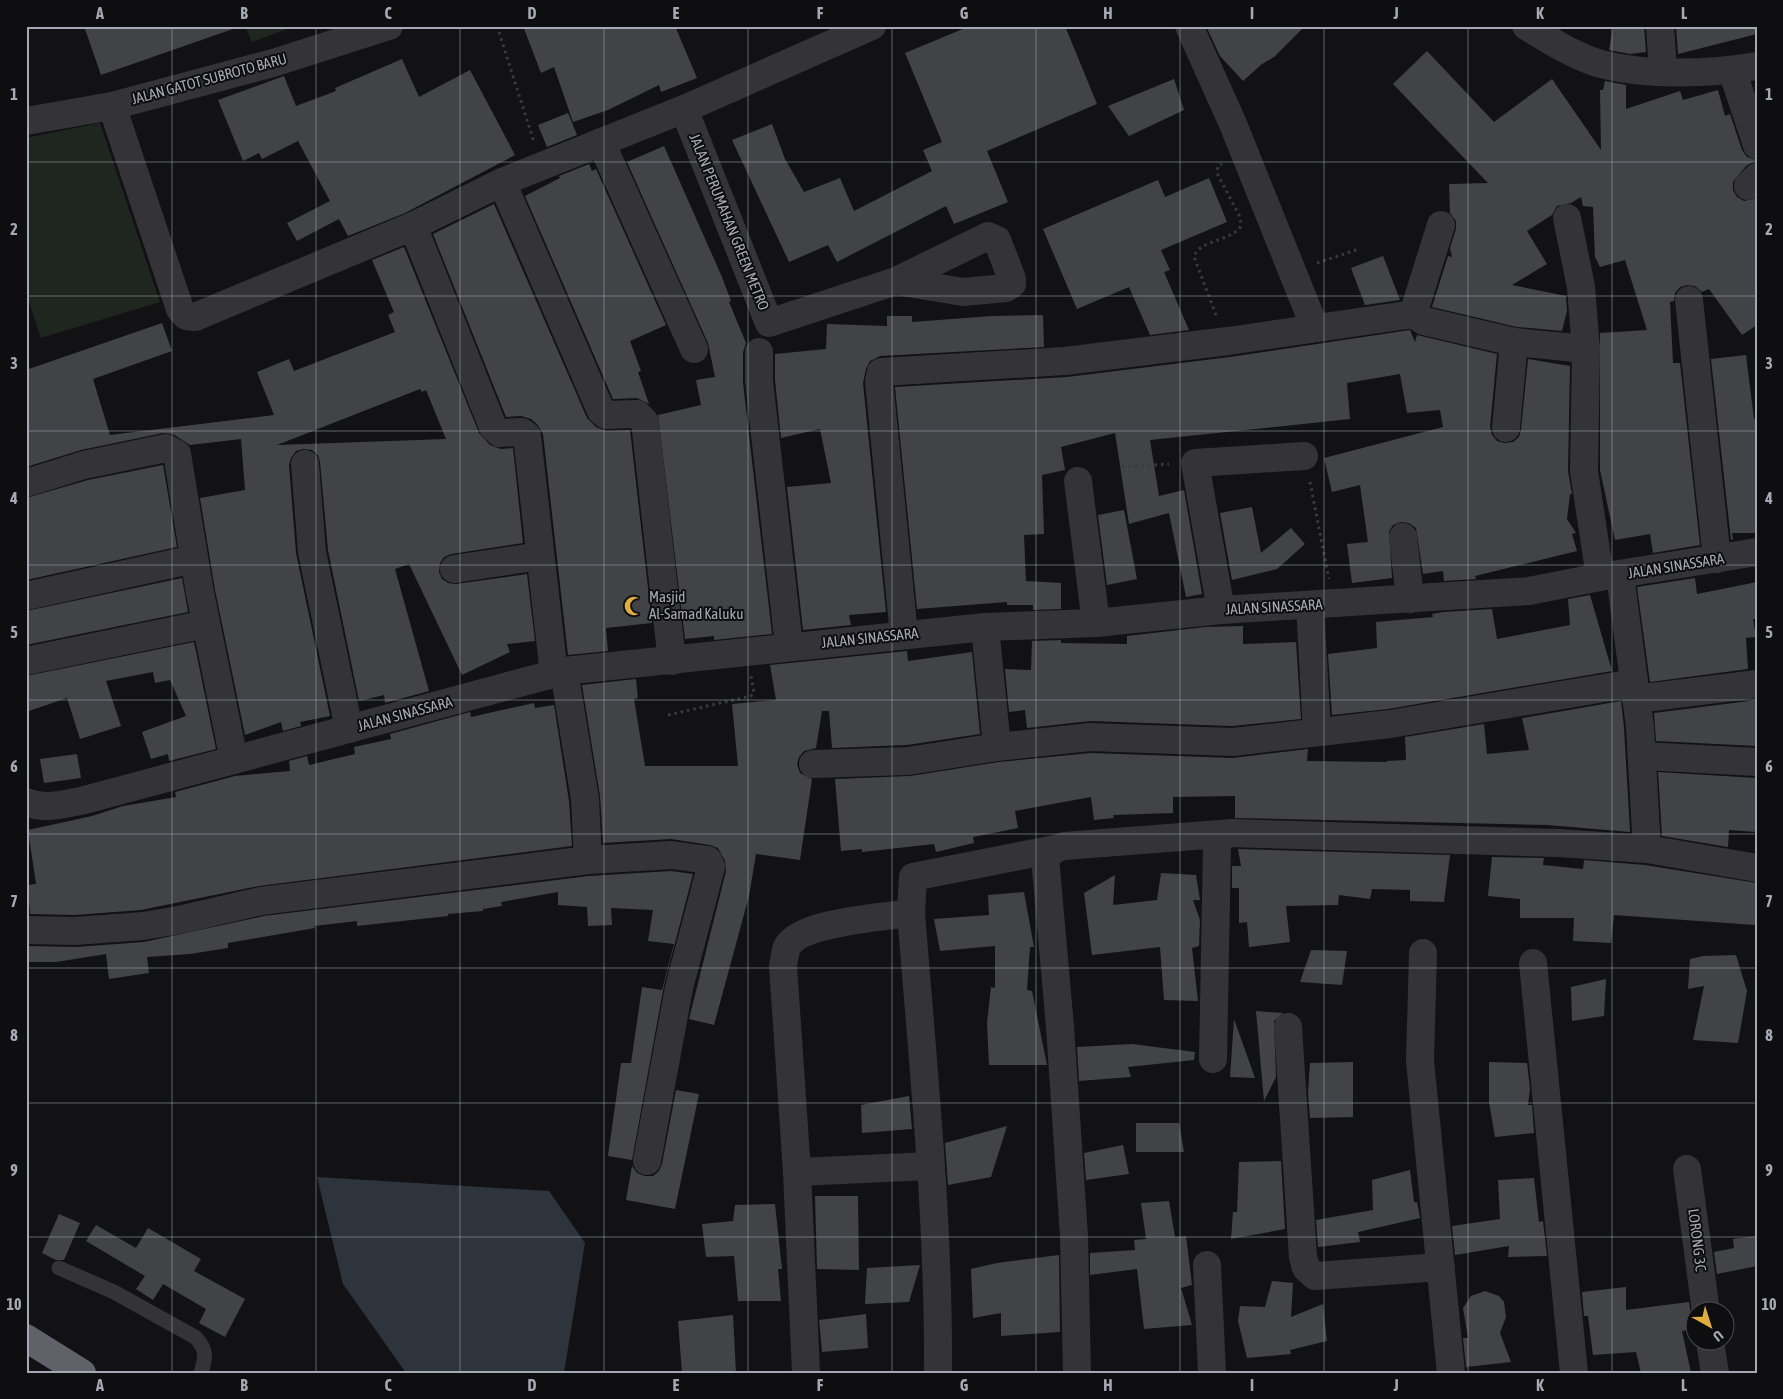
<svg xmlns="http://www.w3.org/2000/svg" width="1783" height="1399" font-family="'Asap Condensed',sans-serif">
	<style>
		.green { fill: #1f2620 }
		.water { fill: #2d343b }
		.building { fill: #424347; fill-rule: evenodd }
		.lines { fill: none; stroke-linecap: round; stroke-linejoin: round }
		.path { stroke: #3a3b3f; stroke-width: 3; stroke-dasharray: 2.5 4; stroke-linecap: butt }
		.service { stroke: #343438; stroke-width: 15 }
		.minor { stroke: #343438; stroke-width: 28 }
		.tertiary { stroke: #343438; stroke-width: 28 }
		.motorway { stroke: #606269; stroke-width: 28 }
		.grid { fill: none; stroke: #a5a9b3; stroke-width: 1; stroke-opacity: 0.55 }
		.labels { text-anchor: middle; stroke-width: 4; stroke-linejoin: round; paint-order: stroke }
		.street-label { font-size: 15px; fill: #a5a9b3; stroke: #0e0d0f }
		.poi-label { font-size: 15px; fill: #a5a9b3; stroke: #0e0d0f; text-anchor: start }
		.neatline { fill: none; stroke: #a5a9b3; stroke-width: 2 }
		.grid-label { font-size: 16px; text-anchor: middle; font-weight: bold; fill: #a5a9b3 }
	</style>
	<rect width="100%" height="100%" fill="#121214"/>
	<g class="green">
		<polygon points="245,26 295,26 252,42"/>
		<polygon points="100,123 160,302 41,338 26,293 26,138"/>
	</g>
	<polygon class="water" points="317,1177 549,1191 585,1243 564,1373 406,1373 343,1284"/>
	<g class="building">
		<polygon points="84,26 232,26 233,29 101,75"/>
		<polygon points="523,26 675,26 697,78 661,92 659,85 608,110 573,122 554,67 541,73"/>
		<polygon points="970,26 1065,26 1097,104 987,151 1008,202 954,224 946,206 837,262 828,245 789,262 732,140 772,124 785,159 804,192 840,178 854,211 932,171 923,150 942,142 905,53"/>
		<polygon points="1206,26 1305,26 1274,57 1262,64 1243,81 1220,56"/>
		<polygon points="1613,26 1644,26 1646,52 1630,54 1609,50"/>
		<polygon points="1676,26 1757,26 1757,34 1678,54"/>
		<polygon points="1427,51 1494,122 1552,79 1601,150 1600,90 1603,90 1605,81 1626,85 1626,109 1680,91 1683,100 1718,90 1725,116 1730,114 1742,150 1747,157 1757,160 1746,166 1733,182 1733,190 1737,197 1744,201 1757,198 1757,325 1742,335 1709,289 1702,292 1695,286 1687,285 1680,287 1675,293 1674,301 1670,302 1673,363 1680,363 1700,545 1653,553 1650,534 1615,540 1600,470 1600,333 1647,330 1625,260 1600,267 1595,257 1593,207 1583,206 1581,197 1571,203 1557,206 1552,215 1527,231 1547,264 1512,285 1566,296 1567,311 1562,331 1517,327 1432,307 1448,256 1452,257 1450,248 1456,229 1456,221 1450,213 1449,184 1488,183 1393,84"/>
		<polygon points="402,59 419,97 470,70 515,155 405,213 348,236 339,219 297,241 287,223 330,201 298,141 262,159 259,153 243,161 218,100 284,76 296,106 336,91 335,88"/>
		<polygon points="1174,79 1184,110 1129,136 1108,106"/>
		<polygon points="568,113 577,135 547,147 538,125"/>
		<polygon points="664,146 722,277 731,301 729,302 746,343 743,352 743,383 772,634 714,640 714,636 685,639 658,415 701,405 696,380 715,377 708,343 627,162"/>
		<polygon points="589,164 592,171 596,169 666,325 630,341 641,371 638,372 649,404 637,398 613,399 525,196 560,178 559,176"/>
		<polygon points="1209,178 1227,222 1161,250 1170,270 1164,272 1189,330 1150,335 1129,287 1077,309 1043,229 1158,180 1165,197"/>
		<polygon points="494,204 587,418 596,427 606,431 630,430 652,623 606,628 608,651 568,655 543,434 537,424 531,419 521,416 506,417 433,234"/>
		<path d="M404,247L479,433L490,445L501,449L513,448L523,543L451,554L444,557L440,563L439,572L442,579L448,583L456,584L527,574L535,641L507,644L510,652L462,675L409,564L395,569L429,691L385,703L384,695L359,701L328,550L320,462L318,455L312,450L303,449L296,451L291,458L289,465L296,553L330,716L300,722L301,726L283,731L281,722L245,735L215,590L200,498L245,490L241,439L190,445L173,434L163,433L81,450L26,467V370L162,323L172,351L93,379L110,435L274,415L257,372L289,359L294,371L395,332L388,315L394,312L372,260ZM420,389L422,392L426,390L446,439L277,445Z"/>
		<polygon points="1383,256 1400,300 1365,305 1351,268"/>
		<polygon points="1043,315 1044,347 880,356 870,361 866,369 863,383 886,612 849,615 851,625 803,630 787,487 831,483 820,429 781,438 775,380 775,354 826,349 827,324 887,326 887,316 912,316 912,322 992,316"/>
		<polygon points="1410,330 1415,342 1417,335 1497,354 1490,427 1492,435 1497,441 1504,443 1513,442 1519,437 1521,430 1528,359 1570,366 1568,471 1572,494 1570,494 1567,519 1576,533 1572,534 1577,551 1475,576 1476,579 1444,581 1443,571 1423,574 1416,528 1409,523 1401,522 1393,525 1389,531 1392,578 1352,583 1347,544 1368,542 1360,485 1332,492 1324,458 1443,427 1440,410 1407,413 1400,374 1347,383 1350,419 1150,440 1159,496 1184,490 1202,594 1186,597 1169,513 1129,524 1115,433 1061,447 1065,470 1042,475 1044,534 1024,535 1026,581 1061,583 1061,609 1033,610 1033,605 1007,605 1007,602 917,609 895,387 1067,377 1230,357"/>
		<polygon points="1746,355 1754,419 1757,419 1757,533 1732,533 1733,539 1731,540 1711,359"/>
		<polygon points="163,465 177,547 26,580 26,498 88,480"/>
		<polygon points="1252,507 1261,553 1291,528 1305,544 1277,569 1232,580 1220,513"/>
		<polygon points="1124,510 1137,579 1107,585 1098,515"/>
		<polygon points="182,578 188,612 26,645 26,611"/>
		<polygon points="1695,578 1697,594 1757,582 1757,619 1753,619 1756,637 1746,638 1748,669 1650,682 1637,587"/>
		<polygon points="1590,595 1612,671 1388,709 1332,715 1328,654 1377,648 1376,622 1433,617 1432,614 1443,612 1492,609 1497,639 1570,625 1568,599"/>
		<polygon points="1243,626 1243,644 1296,642 1301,719 1232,726 1090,721 1027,728 1025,710 1009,712 1005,669 1031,670 1032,641 1061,640 1061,643 1127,644 1127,636 1205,627"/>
		<polygon points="194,642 216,749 169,761 168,754 151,759 142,732 186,716 170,680 155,683 153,672 106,681 121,726 80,739 67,698 26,712 26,676"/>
		<polygon points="907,651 908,661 972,652 980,734 907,745 832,748 829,711 822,711 816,748 804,751 799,757 797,764 800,773 812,779 800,860 756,854 749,896 714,1025 689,1019 726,871 725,861 718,848 710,845 671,839 603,843 600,796 582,685 636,679 638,698 634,699 645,766 738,766 732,704 776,700 770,665"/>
		<polygon points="1757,700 1757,746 1656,741 1654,713"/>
		<polygon points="1621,701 1624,728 1630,832 1547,825 1235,818 1235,796 1173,797 1173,813 1113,815 1114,818 1094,820 1091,797 1015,811 1018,828 973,837 974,843 936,852 934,844 862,852 862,849 841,851 835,779 910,776 999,762 1091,753 1233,758 1308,749 1307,761 1387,762 1387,761 1406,760 1405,737 1484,724 1487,754 1529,750 1522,718"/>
		<polygon points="534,703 535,708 554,705 569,801 572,846 259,886 141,910 75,915 30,914 28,885 36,884 28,830 92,816 123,806 176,797 175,792 235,776 290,771 289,761 307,756 309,765 355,754 354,747 391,739 390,734 470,712 471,717"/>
		<polygon points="77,754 81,778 44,783 40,759"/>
		<polygon points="1658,772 1757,778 1757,832 1729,830 1728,847 1662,836"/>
		<polygon points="1238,849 1450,855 1444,902 1410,901 1410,890 1372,889 1370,899 1339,895 1338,905 1286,906 1290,942 1249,947 1247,922 1239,923 1239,888 1232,888 1232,866 1241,866"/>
		<polygon points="1492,857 1544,858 1543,865 1583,869 1584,860 1645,865 1757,883 1755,925 1614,915 1611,943 1573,941 1574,918 1520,918 1520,899 1488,896"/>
		<polygon points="671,871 693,874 664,985 632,1160 608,1156 621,1063 631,1063 642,987 662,990 674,944 648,941 653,910 611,908 612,925 588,926 587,907 558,905 558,892 501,902 502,906 483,909 483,911 448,914 448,916 357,926 357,921 314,926 315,928 228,943 228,948 190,954 147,957 149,973 109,979 106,954 56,962 28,962 29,946 76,947 144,942 264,916 589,876"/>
		<polygon points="1161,873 1196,875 1200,900 1193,900 1200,920 1199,946 1192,948 1198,1001 1164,1000 1160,947 1092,955 1084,893 1115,875 1113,905 1157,900"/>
		<polygon points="1024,892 1034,947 1030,947 1027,990 1032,991 1047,1065 989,1065 987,1023 991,987 995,988 995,946 940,951 934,919 989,915 988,895"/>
		<polygon points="1311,950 1347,951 1342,985 1300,982"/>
		<polygon points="1736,955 1747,991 1738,1043 1693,1040 1704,986 1688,989 1690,959 1703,956"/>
		<polygon points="1606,979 1604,1016 1572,1021 1571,987"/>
		<polygon points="1256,1011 1283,1013 1274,1021 1276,1077 1264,1101"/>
		<polygon points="1234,1019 1255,1078 1230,1077"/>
		<polygon points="1132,1044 1195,1052 1194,1060 1128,1067 1131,1077 1079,1081 1077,1047"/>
		<polygon points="1353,1062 1353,1117 1310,1118 1308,1092 1310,1063"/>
		<polygon points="1489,1062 1527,1063 1530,1089 1528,1105 1532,1105 1534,1133 1495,1137 1489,1102"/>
		<polygon points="676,1090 699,1094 675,1209 626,1200 632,1166 637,1173 645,1176 653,1176 659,1171 662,1164"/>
		<polygon points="909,1096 912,1129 862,1133 861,1105"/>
		<polygon points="1136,1123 1179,1123 1184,1152 1136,1152"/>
		<polygon points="1007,1126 991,1177 948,1185 945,1143"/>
		<polygon points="1123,1145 1129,1174 1086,1180 1084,1153"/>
		<polygon points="1281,1161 1285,1229 1231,1239 1233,1212 1237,1212 1239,1162"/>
		<polygon points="1410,1170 1414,1202 1417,1202 1420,1218 1358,1232 1360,1242 1318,1247 1316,1220 1373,1210 1372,1180"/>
		<polygon points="1534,1178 1539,1222 1543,1221 1547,1256 1508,1257 1509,1246 1455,1255 1452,1226 1500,1219 1498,1180"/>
		<polygon points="815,1196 858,1196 859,1270 817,1269"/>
		<polygon points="1169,1201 1175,1237 1186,1236 1192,1285 1181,1288 1192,1325 1144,1329 1137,1269 1090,1275 1090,1253 1135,1250 1134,1240 1146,1239 1141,1203"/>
		<polygon points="775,1204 782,1269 778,1269 781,1301 738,1301 734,1256 706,1257 702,1224 733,1221 735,1205"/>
		<polygon points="59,1214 80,1223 64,1260 56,1260 42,1253"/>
		<polygon points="96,1225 136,1248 148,1228 201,1259 194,1271 245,1299 225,1337 199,1323 206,1309 163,1284 153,1300 136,1289 145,1276 86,1241"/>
		<polygon points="1757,1236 1757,1266 1717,1274 1714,1252 1734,1248 1733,1239"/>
		<polygon points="1059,1255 1060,1332 1001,1336 1001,1313 973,1318 971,1269 997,1263"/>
		<polygon points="920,1265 909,1302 865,1304 867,1268"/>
		<polygon points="1272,1281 1293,1283 1291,1317 1323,1304 1327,1341 1290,1350 1291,1354 1247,1358 1238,1321 1240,1306 1265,1307"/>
		<polygon points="1626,1287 1626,1310 1689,1302 1693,1329 1682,1331 1691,1373 1641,1373 1636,1352 1593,1355 1588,1316 1584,1316 1582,1292"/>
		<polygon points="1485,1291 1499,1296 1504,1302 1506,1317 1500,1333 1511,1362 1466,1367 1463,1338 1468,1338 1463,1308 1471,1296"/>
		<polygon points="866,1314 868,1348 822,1352 819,1320"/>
		<polygon points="733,1315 736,1373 682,1373 678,1321"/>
	</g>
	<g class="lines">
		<g class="path">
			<polyline points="497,26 534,142"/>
			<polyline points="1317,263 1359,249"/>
			<path d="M1216,315L1194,257C1199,239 1231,242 1241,226L1240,217L1217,173L1218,166L1222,164"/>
			<polyline points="1122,467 1169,464"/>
			<polyline points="1310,482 1329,579"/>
			<polyline points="668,715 751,696 754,693 751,676"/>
		</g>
		<path class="service" d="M59,1268L114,1292L195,1337C207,1349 206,1357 201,1373"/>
		<g class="minor">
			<polyline points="1189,26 1233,124 1315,328"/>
			<path d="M1526,26C1549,40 1576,57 1601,64C1648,76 1710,74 1757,66"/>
			<polyline points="1660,26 1663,71"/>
			<polyline points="1732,70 1757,145"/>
			<polyline points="112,106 180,309 186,316 195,317 413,226 502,182 684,109 872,26"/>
			<polyline points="684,109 769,323 896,281 963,292 1006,288 1012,284 1012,279 997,240 988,236 896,281"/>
			<polyline points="601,142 694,349"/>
			<polyline points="502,182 601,411 606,415 637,414 645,422 672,661"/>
			<polyline points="1748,186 1757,177"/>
			<polyline points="1567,218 1581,287 1586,349 1584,471 1600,577"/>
			<polyline points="413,226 493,427 500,433 522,432 527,436 554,674"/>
			<polyline points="1689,300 1717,559"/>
			<polyline points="1412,313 1424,321 1514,342 1586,349"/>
			<polyline points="759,352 759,381 789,646"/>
			<polyline points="1506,428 1514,342"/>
			<polyline points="305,464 312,552 349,729"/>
			<polyline points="1078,481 1096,623"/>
			<polyline points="26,483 84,465 166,448 177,454 200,593 234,760"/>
			<polyline points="1403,537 1410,599"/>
			<polyline points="454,569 540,556"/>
			<polyline points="1620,575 1640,727 1647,849"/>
			<polyline points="26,596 194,559"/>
			<polyline points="1310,605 1317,732"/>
			<polyline points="1221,610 1195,463 1304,456"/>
			<polyline points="985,627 997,747"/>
			<polyline points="904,635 879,381 881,372 1065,361 1228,341 1407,315 1412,313 1415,308 1441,225"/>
			<polyline points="26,661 206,624"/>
			<polyline points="564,671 585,799 588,860"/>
			<polyline points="1636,699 1757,684"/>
			<polyline points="1643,756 1757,762"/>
			<polyline points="813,764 908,761 997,747 1090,737 1233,742 1390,724 1634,683"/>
			<path d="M26,802C45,810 62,804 81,801L564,671L985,627L1096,623L1221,610L1529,591L1600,577L1757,552"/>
			<polyline points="26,930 75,931 143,926 179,920 261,901 588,860 672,855 708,860 711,867 679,988 647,1161"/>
			<polyline points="1423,953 1420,1061 1451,1373"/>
			<polyline points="1533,963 1574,1373"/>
			<polyline points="1288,1027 1303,1257 1306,1268 1315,1276 1441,1267"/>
			<polyline points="1213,1059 1217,846 1220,838 1229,833 1559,843 1647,849 1757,868"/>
			<polyline points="1687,1169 1706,1312"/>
			<polyline points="797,1172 930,1166"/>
			<polyline points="1207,1265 1212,1373"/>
			<polyline points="1710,1342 1715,1373"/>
			<path d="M806,1373L797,1172L783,966C784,961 785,952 787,947C800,922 884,917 911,913"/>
			<path d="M938,1373C939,1219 923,1066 911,913L913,877L1055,849"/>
			<polyline points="1077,1373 1074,1237 1060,1027 1045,857 1055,849 1064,846 1233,833"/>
		</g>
		<polyline class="tertiary" points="26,121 112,106 273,63 389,26"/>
		<polyline class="motorway" points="26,1338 82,1373"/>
	</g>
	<path class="grid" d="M172,26V1373M316,26V1373M460,26V1373M604,26V1373M748,26V1373M892,26V1373M1036,26V1373M1180,26V1373M1324,26V1373M1468,26V1373M1612,26V1373M26,162H1757M26,296H1757M26,431H1757M26,565H1757M26,700H1757M26,834H1757M26,968H1757M26,1103H1757M26,1237H1757"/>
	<defs>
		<symbol id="mosque-bare" viewBox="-9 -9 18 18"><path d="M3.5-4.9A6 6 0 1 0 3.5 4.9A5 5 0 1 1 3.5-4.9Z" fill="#deaf40" stroke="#0e0d0f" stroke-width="2.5" paint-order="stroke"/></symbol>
	</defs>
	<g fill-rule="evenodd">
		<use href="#mosque-bare" x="620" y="592" width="28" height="28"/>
	</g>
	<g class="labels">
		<g class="street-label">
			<text transform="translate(209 79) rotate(-15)" y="5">JALAN GATOT SUBROTO BARU</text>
			<text transform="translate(729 222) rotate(68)" y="5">JALAN PERUMAHAN GREEN METRO</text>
			<text transform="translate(1676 566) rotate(-9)" y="5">JALAN SINASSARA</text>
			<text transform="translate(1274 607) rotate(-3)" y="5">JALAN SINASSARA</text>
			<text transform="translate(870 638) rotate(-6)" y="5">JALAN SINASSARA</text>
			<text transform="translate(405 714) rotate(-15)" y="5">JALAN SINASSARA</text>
			<text transform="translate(1697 1240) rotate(83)" y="5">LORONG 3C</text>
		</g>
		<g class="poi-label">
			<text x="649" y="602">Masjid<tspan x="649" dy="17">Al-Samad Kaluku</tspan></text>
		</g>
	</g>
	<rect width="1783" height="1399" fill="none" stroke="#0e0d0f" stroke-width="55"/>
	<g transform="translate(1710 1326) rotate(141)"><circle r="24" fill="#0e0d0f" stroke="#4a4b51"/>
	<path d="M0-4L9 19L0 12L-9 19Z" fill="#deaf40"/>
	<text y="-8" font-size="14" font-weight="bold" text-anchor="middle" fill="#a5a9b3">U</text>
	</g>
	<rect x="28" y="28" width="1728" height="1344" class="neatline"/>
	<g class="grid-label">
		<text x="100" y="19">A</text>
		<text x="244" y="19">B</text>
		<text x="388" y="19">C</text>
		<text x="532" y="19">D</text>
		<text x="676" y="19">E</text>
		<text x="820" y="19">F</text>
		<text x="964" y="19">G</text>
		<text x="1108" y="19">H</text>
		<text x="1252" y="19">I</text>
		<text x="1396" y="19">J</text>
		<text x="1540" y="19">K</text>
		<text x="1684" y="19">L</text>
		<text x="14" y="100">1</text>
		<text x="1769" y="100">1</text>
		<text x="14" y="235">2</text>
		<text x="1769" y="235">2</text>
		<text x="14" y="369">3</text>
		<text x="1769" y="369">3</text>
		<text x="14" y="504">4</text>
		<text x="1769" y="504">4</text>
		<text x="14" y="638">5</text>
		<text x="1769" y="638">5</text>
		<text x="14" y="772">6</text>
		<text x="1769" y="772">6</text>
		<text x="14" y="907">7</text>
		<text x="1769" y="907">7</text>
		<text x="14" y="1041">8</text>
		<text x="1769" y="1041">8</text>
		<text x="14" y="1176">9</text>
		<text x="1769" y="1176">9</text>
		<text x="14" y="1310">10</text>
		<text x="1769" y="1310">10</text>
		<text x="100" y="1391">A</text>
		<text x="244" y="1391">B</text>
		<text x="388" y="1391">C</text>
		<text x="532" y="1391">D</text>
		<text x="676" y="1391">E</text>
		<text x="820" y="1391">F</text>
		<text x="964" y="1391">G</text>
		<text x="1108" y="1391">H</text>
		<text x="1252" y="1391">I</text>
		<text x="1396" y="1391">J</text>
		<text x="1540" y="1391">K</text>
		<text x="1684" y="1391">L</text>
	</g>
</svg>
